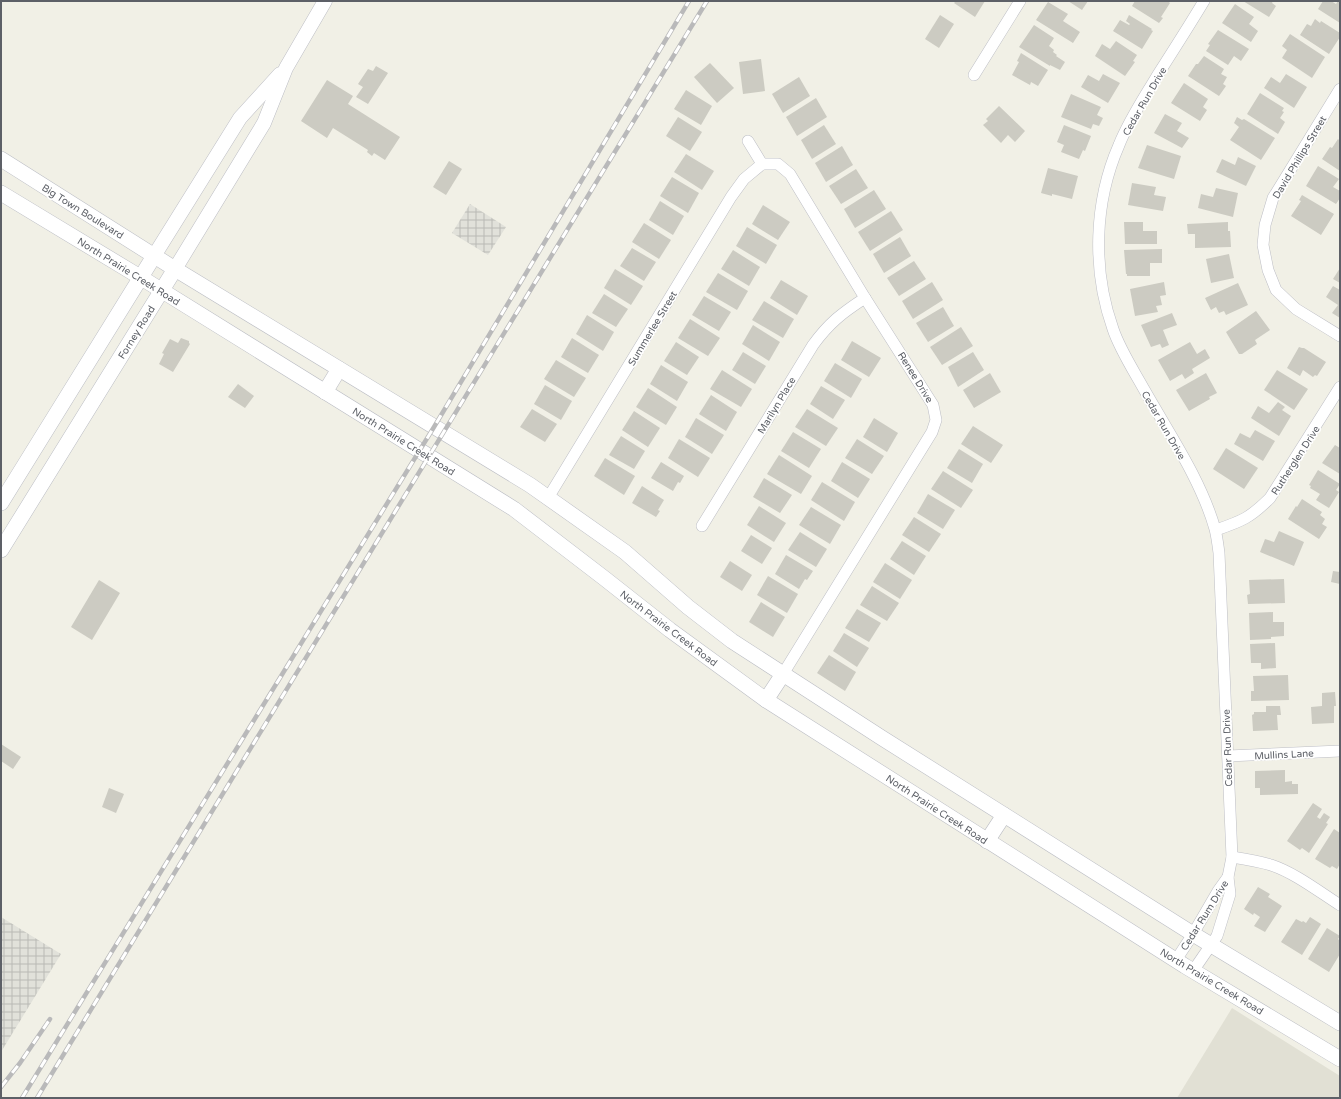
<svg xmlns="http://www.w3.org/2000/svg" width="1341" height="1099" font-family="'Varela Round',sans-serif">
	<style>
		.industrial { fill: url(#industrial-grid) }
		.education { fill: #e1e0d4 }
		.building { fill: #cccbc2 }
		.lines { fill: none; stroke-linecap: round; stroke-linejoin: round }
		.minor-casing { stroke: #bdbec5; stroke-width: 12 }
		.tertiary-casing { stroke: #bdbec5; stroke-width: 15 }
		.secondary-casing { stroke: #bbbdc4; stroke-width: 16 }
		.minor { stroke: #fff; stroke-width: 11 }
		.tertiary { stroke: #fff; stroke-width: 14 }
		.secondary { stroke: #fff; stroke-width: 15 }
		.rail-casing { stroke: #b9b9ba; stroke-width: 4.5 }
		.rail { stroke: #fff; stroke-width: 3; stroke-dasharray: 9; stroke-linecap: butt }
		.labels { text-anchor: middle; stroke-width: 3.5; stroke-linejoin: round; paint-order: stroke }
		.street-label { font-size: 10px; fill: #5d6067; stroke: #fff }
	</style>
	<defs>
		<pattern id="industrial-grid" width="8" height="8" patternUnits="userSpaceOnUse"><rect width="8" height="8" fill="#e1e1da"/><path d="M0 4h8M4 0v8" fill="none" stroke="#babab5"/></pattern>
	</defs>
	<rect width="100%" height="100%" fill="#f1f0e6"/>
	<g class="industrial">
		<polygon points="470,204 506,227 488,255 452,233"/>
		<polygon points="1,917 61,954 1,1052"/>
	</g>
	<polygon class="education" points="1232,1008 1340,1076 1340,1098 1177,1098"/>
	<g class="building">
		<polygon points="956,1 985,1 975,17 954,3"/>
		<polygon points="1068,1 1088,1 1082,10"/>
		<polygon points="1135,1 1168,1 1170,3 1161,17 1163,18 1159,23 1132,6"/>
		<polygon points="1243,1 1273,1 1272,3 1276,6 1269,17"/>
		<polygon points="1323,1 1331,1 1336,4 1338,1 1340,1 1340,23 1318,9"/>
		<polygon points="1048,2 1068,14 1063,21 1080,32 1073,43 1036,20"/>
		<polygon points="1235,4 1254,17 1249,24 1258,31 1251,42 1222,23"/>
		<polygon points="940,15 954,24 939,48 925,39"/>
		<polygon points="1129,15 1152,29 1151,30 1153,31 1142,49 1113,31 1120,20 1129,25 1130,24 1126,21"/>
		<polygon points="1315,19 1320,23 1321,21 1340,33 1340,37 1329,54 1300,35 1307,24 1311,26"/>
		<polygon points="1034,25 1054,38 1049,46 1054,50 1053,52 1057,55 1056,56 1065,62 1060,70 1050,65 1050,66 1019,47"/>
		<polygon points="1218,30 1249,49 1241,61 1234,56 1228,65 1206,51 1210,45 1208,44"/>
		<polygon points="1290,34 1325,57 1312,78 1282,58 1287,50 1282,46"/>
		<polygon points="1116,41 1137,55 1133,61 1135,62 1125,76 1095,56 1102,44 1110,49"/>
		<polygon points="1021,53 1048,70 1038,86 1031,82 1030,85 1012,75 1019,62 1017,61"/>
		<polygon points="1204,56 1224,69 1221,74 1227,77 1223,84 1226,86 1219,96 1188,76 1196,64 1198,64"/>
		<polygon points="761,59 765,91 743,94 739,62"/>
		<polygon points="710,63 734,88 717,103 694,77"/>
		<polygon points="376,66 388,73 368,104 356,97 363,87 358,84 368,69 373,71"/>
		<polygon points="1103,74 1120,83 1108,103 1081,87 1088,75 1099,81"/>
		<polygon points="1286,74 1307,87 1294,108 1264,88 1271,77 1280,83"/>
		<polygon points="799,77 810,96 783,113 772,94"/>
		<polygon points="327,80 353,96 348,104 400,137 385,160 374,153 372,156 367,152 368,150 333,128 327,138 301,121"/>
		<polygon points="1184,83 1208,99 1203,107 1207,110 1200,121 1171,103"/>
		<polygon points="686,90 712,106 701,125 674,109"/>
		<polygon points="1260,93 1284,108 1282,111 1284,112 1280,118 1285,122 1278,134 1247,114"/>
		<polygon points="1071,94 1101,107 1097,115 1103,118 1099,126 1093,124 1091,129 1061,117"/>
		<polygon points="816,98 827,117 797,136 786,117"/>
		<polygon points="999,106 1025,131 1015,142 1008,135 1001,143 983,125 988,121 986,119"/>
		<polygon points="1165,114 1182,123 1177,131 1189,138 1182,148 1154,133"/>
		<polygon points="678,117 702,132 690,151 666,136"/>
		<polygon points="1237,117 1242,120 1244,119 1275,138 1261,160 1230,140 1239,127 1234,123"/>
		<polygon points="824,125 836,144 812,159 801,140"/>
		<polygon points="1064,125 1091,136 1085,151 1083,150 1079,159 1061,152 1064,145 1057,142"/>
		<polygon points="1338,139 1340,141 1340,171 1322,159 1330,147 1332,148"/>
		<polygon points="1147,145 1181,156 1174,179 1138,168"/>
		<polygon points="842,146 853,165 826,182 815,163"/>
		<polygon points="686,154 714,171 702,190 674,172"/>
		<polygon points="1238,157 1256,166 1246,186 1216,172 1222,159 1235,165"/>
		<polygon points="449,161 462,169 446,195 433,187"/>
		<polygon points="1318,166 1339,179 1333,187 1340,191 1340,198 1336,204 1306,186"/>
		<polygon points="1048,168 1078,176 1072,199 1052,194 1052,196 1041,193"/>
		<polygon points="856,169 868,188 841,204 829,186"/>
		<polygon points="672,177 699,193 688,213 660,196"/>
		<polygon points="1132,183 1156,187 1154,195 1166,197 1163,211 1128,205"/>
		<polygon points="1216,188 1238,193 1233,217 1198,208 1201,194 1213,197"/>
		<polygon points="874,190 886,209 855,228 844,209"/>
		<polygon points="1302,195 1334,214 1321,235 1291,216 1301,201 1299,200"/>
		<polygon points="660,201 684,216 673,235 649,220"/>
		<polygon points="763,205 790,222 778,240 752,224"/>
		<polygon points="891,211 903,230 870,251 858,232"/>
		<polygon points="1124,222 1143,222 1143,231 1157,231 1157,244 1125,244"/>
		<polygon points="1228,222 1228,231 1230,231 1231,247 1195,248 1195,234 1188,234 1187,224"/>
		<polygon points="644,223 671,240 659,259 632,242"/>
		<polygon points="747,227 777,245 766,264 736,246"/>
		<polygon points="900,237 911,256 884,273 873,254"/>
		<polygon points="632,248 656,262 644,281 620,266"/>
		<polygon points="1162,249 1162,263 1150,263 1150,276 1127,276 1127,274 1126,274 1124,250"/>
		<polygon points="733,250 760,267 749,286 721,269"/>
		<polygon points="1229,254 1234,278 1211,283 1206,259"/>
		<polygon points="914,261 926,279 899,296 887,278"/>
		<polygon points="1340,268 1340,283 1333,279"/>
		<polygon points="615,269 643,286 631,305 604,288"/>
		<polygon points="718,273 748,291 737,310 706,292"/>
		<polygon points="781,280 808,296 797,315 770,298"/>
		<polygon points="932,282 943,300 913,319 902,301"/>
		<polygon points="1164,282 1166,295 1160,296 1162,305 1156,306 1158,312 1135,316 1130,289"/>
		<polygon points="1238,283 1248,305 1226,315 1224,311 1219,313 1216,307 1211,310 1205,298"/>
		<polygon points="1333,286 1340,290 1340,318 1332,313 1338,305 1326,297"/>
		<polygon points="604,294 628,309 616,327 592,313"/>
		<polygon points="704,296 731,312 719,331 692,315"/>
		<polygon points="764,301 794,319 783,338 752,320"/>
		<polygon points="943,307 954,326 928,342 916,323"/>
		<polygon points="1256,311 1270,330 1255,340 1257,344 1242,354 1239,354 1226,332"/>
		<polygon points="1172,313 1177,325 1163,330 1169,345 1162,348 1160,344 1151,347 1141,325"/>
		<polygon points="587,315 614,332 603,351 576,334"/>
		<polygon points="690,319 720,338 708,356 678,338"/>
		<polygon points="753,325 780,342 769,361 742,344"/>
		<polygon points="961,327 973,346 942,365 930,347"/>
		<polygon points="181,338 189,341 189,343 190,344 173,372 159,364 164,354 162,353 170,339 178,343"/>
		<polygon points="572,338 599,355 588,373 561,357"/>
		<polygon points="852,341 881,358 869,377 841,360"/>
		<polygon points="676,342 699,357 687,375 664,361"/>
		<polygon points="1190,342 1197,354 1205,349 1210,358 1192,369 1194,373 1185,379 1182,374 1170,381 1158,360"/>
		<polygon points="1299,347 1302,348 1304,348 1326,362 1317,376 1315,375 1313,377 1303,370 1300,376 1287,368"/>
		<polygon points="743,352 766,366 755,384 732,370"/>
		<polygon points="973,352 984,370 958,387 948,367"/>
		<polygon points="556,360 586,378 574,397 544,379"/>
		<polygon points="835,363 862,379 851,398 824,381"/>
		<polygon points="661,365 688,382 677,401 650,384"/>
		<polygon points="722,370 752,389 741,407 710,389"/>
		<polygon points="1277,370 1308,389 1294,410 1264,390"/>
		<polygon points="990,373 1001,392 974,408 963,390"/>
		<polygon points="1206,373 1217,393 1209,397 1210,399 1189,411 1176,390"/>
		<polygon points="238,384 254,396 245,408 228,397"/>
		<polygon points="545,385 572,401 561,420 534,404"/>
		<polygon points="821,386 845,400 833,419 810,404"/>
		<polygon points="648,388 677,407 666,425 636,407"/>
		<polygon points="711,395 737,412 726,431 699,414"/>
		<polygon points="1278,402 1285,407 1282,410 1291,416 1279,436 1251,418 1258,406 1269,413"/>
		<polygon points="532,409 557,424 545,442 520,427"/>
		<polygon points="807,409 838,428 826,446 795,427"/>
		<polygon points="634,411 660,428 648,447 622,430"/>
		<polygon points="696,418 724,435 712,454 685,437"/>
		<polygon points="874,418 898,433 887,452 863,437"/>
		<polygon points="973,426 1003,445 991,463 961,444"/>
		<polygon points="1255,430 1275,441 1263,461 1234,444 1240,433 1250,438"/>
		<polygon points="793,432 821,449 809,468 781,451"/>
		<polygon points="621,436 645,451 634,469 609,455"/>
		<polygon points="679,439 710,458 698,477 668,458"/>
		<polygon points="857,439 884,456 872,474 845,458"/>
		<polygon points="1335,445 1340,448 1340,474 1322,463"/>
		<polygon points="1226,448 1258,468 1244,489 1213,469"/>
		<polygon points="959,449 983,464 972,483 947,468"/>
		<polygon points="779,455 812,476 801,494 767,474"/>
		<polygon points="605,458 635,476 624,495 594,476"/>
		<polygon points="661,462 684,476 680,483 678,482 673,491 651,478"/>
		<polygon points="842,462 870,479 858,498 831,481"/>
		<polygon points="1318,470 1340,484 1336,490 1339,492 1329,508 1316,500 1320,494 1310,488 1311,486 1309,485"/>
		<polygon points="943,471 973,490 961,508 931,489"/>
		<polygon points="764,478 792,495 780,513 753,497"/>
		<polygon points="822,482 855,502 844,521 811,500"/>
		<polygon points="642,486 664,500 658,510 660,511 656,517 632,503"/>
		<polygon points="928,494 955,510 943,529 917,513"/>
		<polygon points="1302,499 1322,512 1320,515 1325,519 1322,524 1327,527 1319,539 1288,519 1296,506 1297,507"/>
		<polygon points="759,506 786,523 774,542 747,525"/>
		<polygon points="811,507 841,525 830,544 799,525"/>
		<polygon points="914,517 941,534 929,552 902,535"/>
		<polygon points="1279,531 1304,542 1294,566 1260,552 1265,539 1274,542"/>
		<polygon points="800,532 827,549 816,567 788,550"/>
		<polygon points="751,535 772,548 762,564 741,551"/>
		<polygon points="902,541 926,556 914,575 890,559"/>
		<polygon points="786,555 813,571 807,580 805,579 799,589 775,574"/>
		<polygon points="730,561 752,575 742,591 720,577"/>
		<polygon points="885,563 912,580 900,599 873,582"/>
		<polygon points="1333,571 1340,572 1340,584 1331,582"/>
		<polygon points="768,576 798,594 787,613 757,595"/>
		<polygon points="1284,579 1285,603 1248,604 1247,595 1250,594 1249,580"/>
		<polygon points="99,580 120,593 92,640 71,627"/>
		<polygon points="872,586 899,603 887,621 860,605"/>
		<polygon points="761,602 785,617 773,637 749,622"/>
		<polygon points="857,609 881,623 869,642 845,628"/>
		<polygon points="1273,612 1273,622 1284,622 1284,636 1271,637 1271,639 1250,640 1249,613"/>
		<polygon points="844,633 869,648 857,667 833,651"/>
		<polygon points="1275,643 1276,668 1261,669 1261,663 1251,663 1250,644"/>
		<polygon points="829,655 856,672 845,691 817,673"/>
		<polygon points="1288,675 1289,700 1251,701 1251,691 1254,691 1253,676"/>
		<polygon points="1335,692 1336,706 1334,706 1334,723 1312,724 1311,707 1322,706 1322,693"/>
		<polygon points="1266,706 1280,706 1281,715 1277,715 1278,730 1253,731 1252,715 1254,714 1254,712 1266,712"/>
		<polygon points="1,744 21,757 13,769 1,761"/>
		<polygon points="1285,770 1285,782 1292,781 1292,784 1298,784 1298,794 1260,795 1260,788 1255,788 1255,771"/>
		<polygon points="109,788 124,794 116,813 102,807"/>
		<polygon points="1313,803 1322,809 1317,817 1320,819 1324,813 1330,817 1326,823 1328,824 1309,853 1302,848 1300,850 1287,841"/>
		<polygon points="1334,829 1340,833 1340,864 1337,869 1332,866 1330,868 1315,859"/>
		<polygon points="1258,887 1270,894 1268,897 1282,906 1265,932 1254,926 1260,917 1254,913 1253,915 1244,909"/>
		<polygon points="1310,917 1321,924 1302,955 1281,942 1296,919 1302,922 1303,921 1306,923"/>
		<polygon points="1327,928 1340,936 1338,939 1340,941 1340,954 1329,972 1308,959"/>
	</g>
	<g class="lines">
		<defs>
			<g id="minor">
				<polyline points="974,75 1020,1"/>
				<polyline points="1340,89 1273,198 1265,225 1263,245 1268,270 1276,290 1296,309 1340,336"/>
				<polyline points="748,141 762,164 778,164 790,174 865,298 933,405 936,420 932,432 783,674"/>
				<polyline points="548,498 731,197 744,179 762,164"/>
				<path d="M702,526L813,345C829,323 842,313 865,298"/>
				<path d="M1216,530C1242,521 1250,518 1270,498L1340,387"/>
				<polyline points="1228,756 1340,751"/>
				<path d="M1232,857C1245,859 1258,861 1271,865C1295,873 1318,891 1340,905"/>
				<polyline points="1176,960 1193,934 1218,891 1228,877"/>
				<path d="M1193,971L1217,936L1230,894L1228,877L1232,857L1219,553C1218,545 1217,537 1215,529C1201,480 1170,435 1145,391C1134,371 1120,350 1113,329C1092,270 1094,202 1119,145C1129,120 1144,98 1157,76C1173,51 1189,26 1204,1"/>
			</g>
			<g id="tertiary">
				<polyline points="154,256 240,118 280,74"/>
				<polyline points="175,269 264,123 286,68 325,1"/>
			</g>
			<g id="secondary">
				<polyline points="1,159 175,269 530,485 625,552 688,607 732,641 882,738 1193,934 1340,1023"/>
				<polyline points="1,193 140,277 514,509 604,578 670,630 766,700 1185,966 1340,1059"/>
				<polyline points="325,392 339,369"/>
				<polyline points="1,503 154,256"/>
				<polyline points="1,550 175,269"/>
				<polyline points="766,700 783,674"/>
				<polyline points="987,841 1004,815"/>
			</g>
		</defs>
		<use href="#minor" class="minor-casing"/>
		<use href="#tertiary" class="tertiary-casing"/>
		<use href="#secondary" class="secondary-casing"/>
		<use href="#minor" class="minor"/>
		<use href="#tertiary" class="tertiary"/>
		<use href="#secondary" class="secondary"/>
		<defs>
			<g id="rail">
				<polyline points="1,1087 20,1063 50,1019"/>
				<polyline points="22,1098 434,427 689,1"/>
				<polyline points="37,1098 707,1"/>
			</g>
		</defs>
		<use href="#rail" class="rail-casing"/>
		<use href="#rail" class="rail"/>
	</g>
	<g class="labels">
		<g class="street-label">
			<text transform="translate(1144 101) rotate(-60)" y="4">Cedar Run Drive</text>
			<text transform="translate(1299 157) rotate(-59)" y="4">David Phillips Street</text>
			<text transform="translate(83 211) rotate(32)" y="4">Big Town Boulevard</text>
			<text transform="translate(129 271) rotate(32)" y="4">North Prairie Creek Road</text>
			<text transform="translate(652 328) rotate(-59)" y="4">Summerlee Street</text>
			<text transform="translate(136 332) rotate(-58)" y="4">Forney Road</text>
			<text transform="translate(916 377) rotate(58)" y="4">Renee Drive</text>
			<text transform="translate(776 405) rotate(-59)" y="4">Marilyn Place</text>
			<text transform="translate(1164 425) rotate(60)" y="4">Cedar Run Drive</text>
			<text transform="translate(404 441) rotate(32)" y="4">North Prairie Creek Road</text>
			<text transform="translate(1295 460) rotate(-57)" y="4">Rutherglen Drive</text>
			<text transform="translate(669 628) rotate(37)" y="4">North Prairie Creek Road</text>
			<text transform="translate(1227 748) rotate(-92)" y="4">Cedar Run Drive</text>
			<text transform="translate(1284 754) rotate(-3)" y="4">Mullins Lane</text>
			<text transform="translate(937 809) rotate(33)" y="4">North Prairie Creek Road</text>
			<text transform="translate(1204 915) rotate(-58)" y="4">Cedar Rum Drive</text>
			<text transform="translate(1212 981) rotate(31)" y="4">North Prairie Creek Road</text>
		</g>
	</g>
	<rect width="1341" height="1099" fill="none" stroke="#5d6067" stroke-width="4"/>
</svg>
